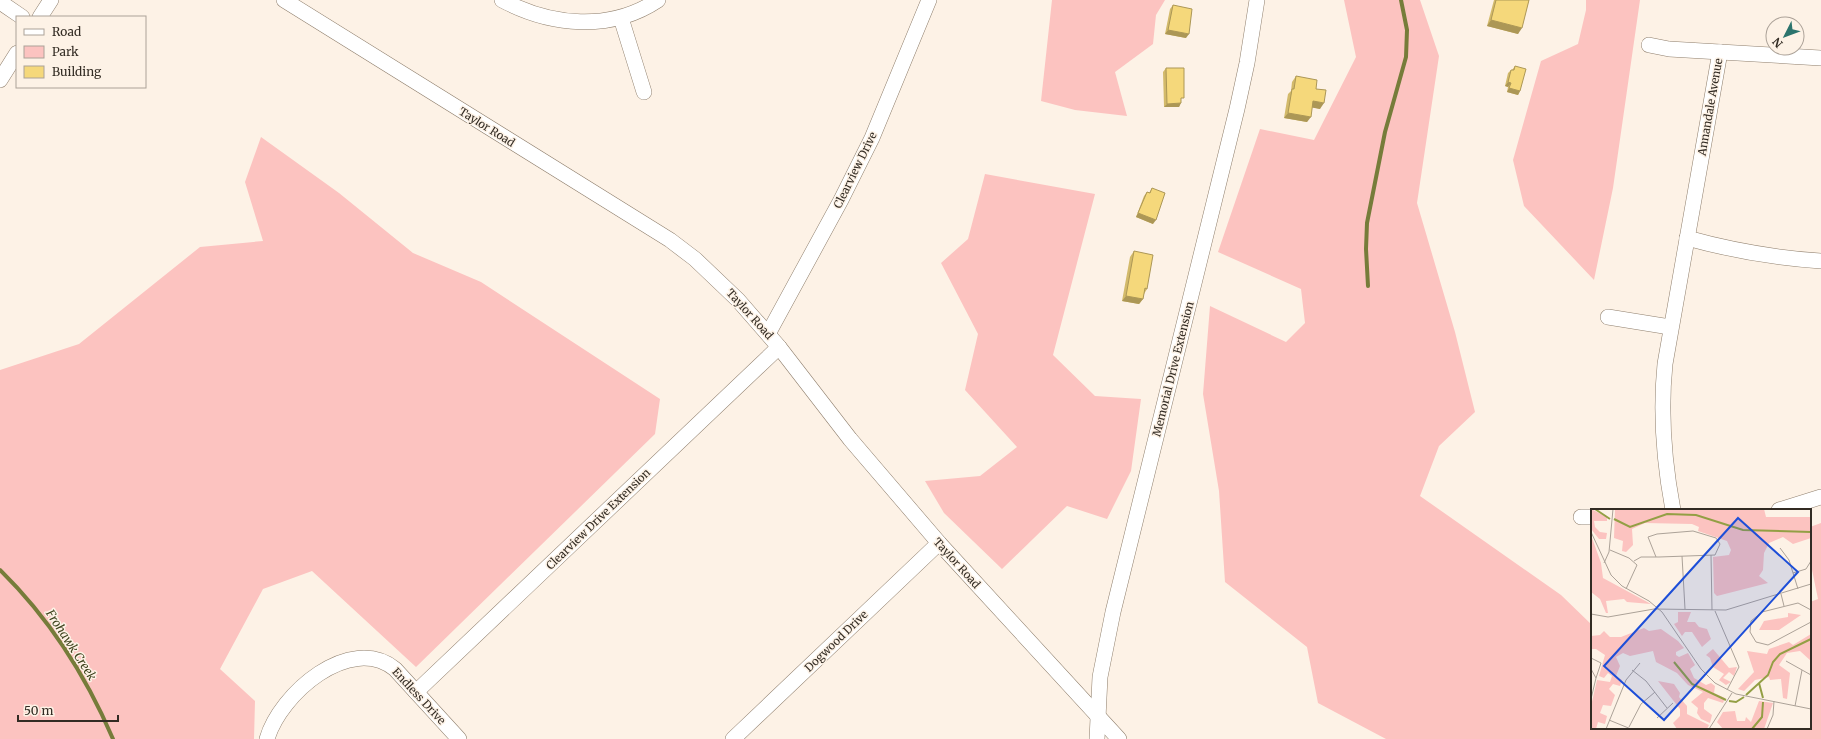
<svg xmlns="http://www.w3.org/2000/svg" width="1821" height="739" font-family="Merriweather,serif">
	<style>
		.green { fill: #fcc3c0 }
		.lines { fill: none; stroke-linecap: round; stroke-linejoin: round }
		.stream { stroke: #767c3a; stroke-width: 4 }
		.minor-casing { stroke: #8f7f6d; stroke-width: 16 }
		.minor { stroke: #fff; stroke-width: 15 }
		.wall { fill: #d3ba6a }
		.shaded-wall { fill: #ac9756 }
		.building { fill: #f5d87b; stroke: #ac9756 }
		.labels { text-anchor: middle; stroke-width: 3; stroke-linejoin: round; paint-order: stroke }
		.street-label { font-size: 11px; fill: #322b23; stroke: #fdf2e6 }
		.water-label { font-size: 12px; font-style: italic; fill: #3b401a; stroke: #fdf2e6 }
		.inset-river { fill: none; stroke: #939f44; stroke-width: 2 }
		.inset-road { fill: none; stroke: #aca298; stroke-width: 1 }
		.view { fill: #1d4ed8; fill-opacity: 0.15; stroke: #1d4ed8; stroke-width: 2 }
		.inset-edge { fill: none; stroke: #322b23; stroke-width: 2 }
	</style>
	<rect width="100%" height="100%" fill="#fdf2e6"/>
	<g class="green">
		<polygon points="1052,0 1165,0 1156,15 1153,44 1115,72 1127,116 1075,110 1041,101"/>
		<polygon points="1344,0 1420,0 1439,56 1417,203 1455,332 1475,412 1439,446 1420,496 1561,595 1592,625 1592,728 1810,728 1810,602 1818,599 1810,560 1810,527 1821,523 1821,739 1386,739 1318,703 1307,647 1225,582 1219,491 1203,394 1210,306 1286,342 1305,323 1301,289 1218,252 1260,129 1314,140 1356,57"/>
		<polygon points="1586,0 1640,0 1613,188 1594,280 1524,206 1513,160 1541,61 1578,44 1586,10"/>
		<polygon points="261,137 339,193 413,253 481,282 660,399 655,434 416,667 312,571 263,589 220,669 255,701 254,739 0,739 0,370 79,344 200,247 263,241 245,182"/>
		<polygon points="985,174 1095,194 1053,355 1095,396 1141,399 1131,471 1107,519 1067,506 1002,569 944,513 925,481 980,476 1017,447 965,390 978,334 941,263 968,239"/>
	</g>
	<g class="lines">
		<g class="stream">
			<polyline points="1368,286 1366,249 1367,223 1385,132 1406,57 1407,30 1401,0"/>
			<path d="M0,570C49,618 86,676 113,739"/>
		</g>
		<defs>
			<g id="minor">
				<polyline points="284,0 670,240 695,259 738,300 779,347 850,439 939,543 1119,739"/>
				<path d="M502,0C551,26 610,32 658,0"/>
				<polyline points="0,2 22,17"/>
				<polyline points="40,17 51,0"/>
				<polyline points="621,18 644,92"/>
				<polyline points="1649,45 1669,49 1821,58"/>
				<polyline points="0,80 17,53"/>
				<path d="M1687,238C1730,250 1776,258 1821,261"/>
				<polyline points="1608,317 1670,327"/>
				<polyline points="768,334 841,200 872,138 929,0"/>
				<path d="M1673,510C1664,462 1660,413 1665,364L1720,52"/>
				<polyline points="1779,510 1821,497"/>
				<polyline points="1581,517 1592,517"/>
				<polyline points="416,692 779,347"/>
				<path d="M267,739C280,694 350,633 395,669L459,739"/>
				<polyline points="733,739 939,543"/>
				<polyline points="1097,739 1100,677 1113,612 1237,109 1247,63 1257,0"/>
			</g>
		</defs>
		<use href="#minor" class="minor-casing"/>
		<use href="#minor" class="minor"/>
	</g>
	<g class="wall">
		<polygon points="1494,0 1529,0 1518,34 1487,26"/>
		<polygon points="1173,5 1186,38 1165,34 1170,9"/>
		<polygon points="1515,66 1520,91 1518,95 1507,92 1508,87 1505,86 1508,73 1511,70 1512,70"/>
		<polygon points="1166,68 1181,101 1179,107 1164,107 1163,72"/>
		<polygon points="1296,76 1316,89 1320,109 1312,107 1307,122 1284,118 1288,94 1291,91 1292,82"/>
		<polygon points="1152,188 1153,224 1136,217 1144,196 1147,192 1149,193"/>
		<polygon points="1134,251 1147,289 1144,294 1143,299 1139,304 1122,301 1130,257"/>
	</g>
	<g class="shaded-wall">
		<polygon points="1491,20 1522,28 1518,34 1487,26"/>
		<polygon points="1168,30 1189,34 1186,38 1165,34"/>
		<polygon points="1508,82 1511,83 1508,87 1505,86"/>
		<polygon points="1509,88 1520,91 1518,95 1507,92"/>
		<polygon points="1313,101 1324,103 1320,109 1309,107"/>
		<polygon points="1181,103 1179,107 1164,107 1167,104"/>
		<polygon points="1288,113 1311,117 1307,122 1284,118"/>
		<polygon points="1138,213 1156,220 1153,224 1136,217"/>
		<polygon points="1126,296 1143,299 1139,304 1122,301"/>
	</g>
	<g class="building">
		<polygon points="1496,0 1529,0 1522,28 1491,20"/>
		<polygon points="1173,5 1192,9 1189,34 1168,30"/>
		<polygon points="1515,66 1526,69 1520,91 1509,88 1511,83 1508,82 1511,70 1514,70"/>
		<polygon points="1166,68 1184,68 1184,98 1181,98 1181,103 1167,104"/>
		<polygon points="1296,76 1317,80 1316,89 1326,90 1324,103 1313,101 1311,117 1288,113 1292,89 1294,89"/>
		<polygon points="1152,188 1165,193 1156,220 1138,213 1147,192 1150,193"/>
		<polygon points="1134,251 1153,255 1147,289 1145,288 1143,299 1126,296"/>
	</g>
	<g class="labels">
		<g class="street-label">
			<text transform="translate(1710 107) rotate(-80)" y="4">Annandale Avenue</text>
			<text transform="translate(487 127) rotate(32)" y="4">Taylor Road</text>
			<text transform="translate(855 170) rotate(-64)" y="4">Clearview Drive</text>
			<text transform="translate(750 314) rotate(48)" y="4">Taylor Road</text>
			<text transform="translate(1173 369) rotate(-76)" y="4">Memorial Drive Extension</text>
			<text transform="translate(598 519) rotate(-44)" y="4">Clearview Drive Extension</text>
			<text transform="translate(957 563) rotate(48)" y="4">Taylor Road</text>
			<text transform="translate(836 641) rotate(-44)" y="4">Dogwood Drive</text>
			<text transform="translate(419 696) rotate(47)" y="4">Endless Drive</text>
		</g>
		<g class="water-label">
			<text transform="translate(71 645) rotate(57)" y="4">Frohawk Creek</text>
		</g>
	</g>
	<g transform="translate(1591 509)">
		<rect width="220" height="220" fill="#fdf2e6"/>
		<path d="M0,0L16,8V12H3L4,18L9,23L16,24L15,30H8L0,20ZM24,0H173L175,8H220V29L202,35L192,28L178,34L173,44L172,61L168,67L177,74L126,87L123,84L122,48L138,46L140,41L136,32L107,22L108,18L101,15L54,14L41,20L42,36L35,43L31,42L32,32L23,29ZM0,26L10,54L12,69L60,95L36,93L33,90L15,92L17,104H15L9,90L0,83ZM87,103H100L96,113H104L108,118L116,120L120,130L111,138L101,123H94L91,127L83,115L87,113ZM197,104L210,106L188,121H168L173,112L197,108ZM53,119L58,122L70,120L87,132L93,139L85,143V146L88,148L97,144L104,156L99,160L103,169L115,176L120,174L124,177L123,184L134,189L132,194L117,189L113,194V200L121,206L119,214L110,210L106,204L107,199L100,193L112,183L97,176L86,164L65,153L62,142L39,147L32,144L25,148L29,157L25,167L31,171L29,177L22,175L18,180L24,186L20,197L12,196L9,204L16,207L14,215L7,213L5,220H0V197L6,171L19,173L21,167L17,164L13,169L8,167L14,146L5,140H1L0,143V127L9,126L13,122L19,128H30ZM220,125V152L209,142L196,144L188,156L199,164L196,190L192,189L190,170L179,171L178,168L164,171L153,182L147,180L163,163L156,142L176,145L178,140L198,133L202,136ZM122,140L138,159L146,158L143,167L138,163L132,169L140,173L135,176L128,171L133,165L122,158L119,149L115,146ZM67,172L83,175L89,184L88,188L96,197V205L118,216L116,220H86L82,214L89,207V200ZM168,192L182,194L173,220H132L126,213L132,203L144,202L146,212H154L155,208L160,213Z" fill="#fcc3c0"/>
		<path class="inset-river" d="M4,0L19,10M23,10L39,18L76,5L105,6L152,21L220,23M83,153L101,175L135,191M168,174L172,189M155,186L177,166L182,153L189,145L220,130M138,192L145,193L153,188M161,220L171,208L172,193"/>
		<path class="inset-road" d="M0,23L20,66L31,77L58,92L71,103L110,160L124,174L145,185L220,200M189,39L198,51L207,80M19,41L38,49L46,56L35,80M120,46L121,101M91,47L94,100M43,52L50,48H68L124,46L129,35L125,29L102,22L66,25L57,28L65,48M13,54L18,43L22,0M202,64L215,60L220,52M190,85L193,97M220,101L207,94L171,103L160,112L159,123L165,133L177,136L220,113M124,102L148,158L136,181M0,105L17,108L63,100L135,101L220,75M0,149L10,154L5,169M195,152L220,166M0,160L5,169L0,190M41,161L55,172L76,199M204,197L211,161M66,209L82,194M18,211L40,220M38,218L50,195L64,183M15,220L35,171L49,154M118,220L141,184M176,220L182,206L183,192"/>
		<path class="view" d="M147,9L207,63L73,211L13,157Z"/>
		<rect width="220" height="220" class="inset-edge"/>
	</g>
	<rect x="16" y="16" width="130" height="72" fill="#fdf2e6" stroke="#aca298"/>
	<rect x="24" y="29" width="20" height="6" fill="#ffffff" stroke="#aca298"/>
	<text x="52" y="36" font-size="12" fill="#322b23">Road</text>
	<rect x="24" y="46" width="20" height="12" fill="#fcc3c0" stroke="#aca298"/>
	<text x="52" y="56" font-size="12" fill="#322b23">Park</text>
	<rect x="24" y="66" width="20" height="12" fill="#f5d87b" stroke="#aca298"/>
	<text x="52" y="76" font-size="12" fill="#322b23">Building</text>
	<g transform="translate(1785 36) rotate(228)"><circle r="19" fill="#fdf2e6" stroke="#aca298"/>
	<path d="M0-3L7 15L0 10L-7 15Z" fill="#2c746d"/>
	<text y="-6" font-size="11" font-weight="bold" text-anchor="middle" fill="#322b23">N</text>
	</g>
	<path d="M18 715v6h100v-6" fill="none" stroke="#322b23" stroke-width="2"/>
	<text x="24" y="715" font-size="12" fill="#322b23" stroke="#fdf2e6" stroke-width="3" paint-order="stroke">50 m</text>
</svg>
